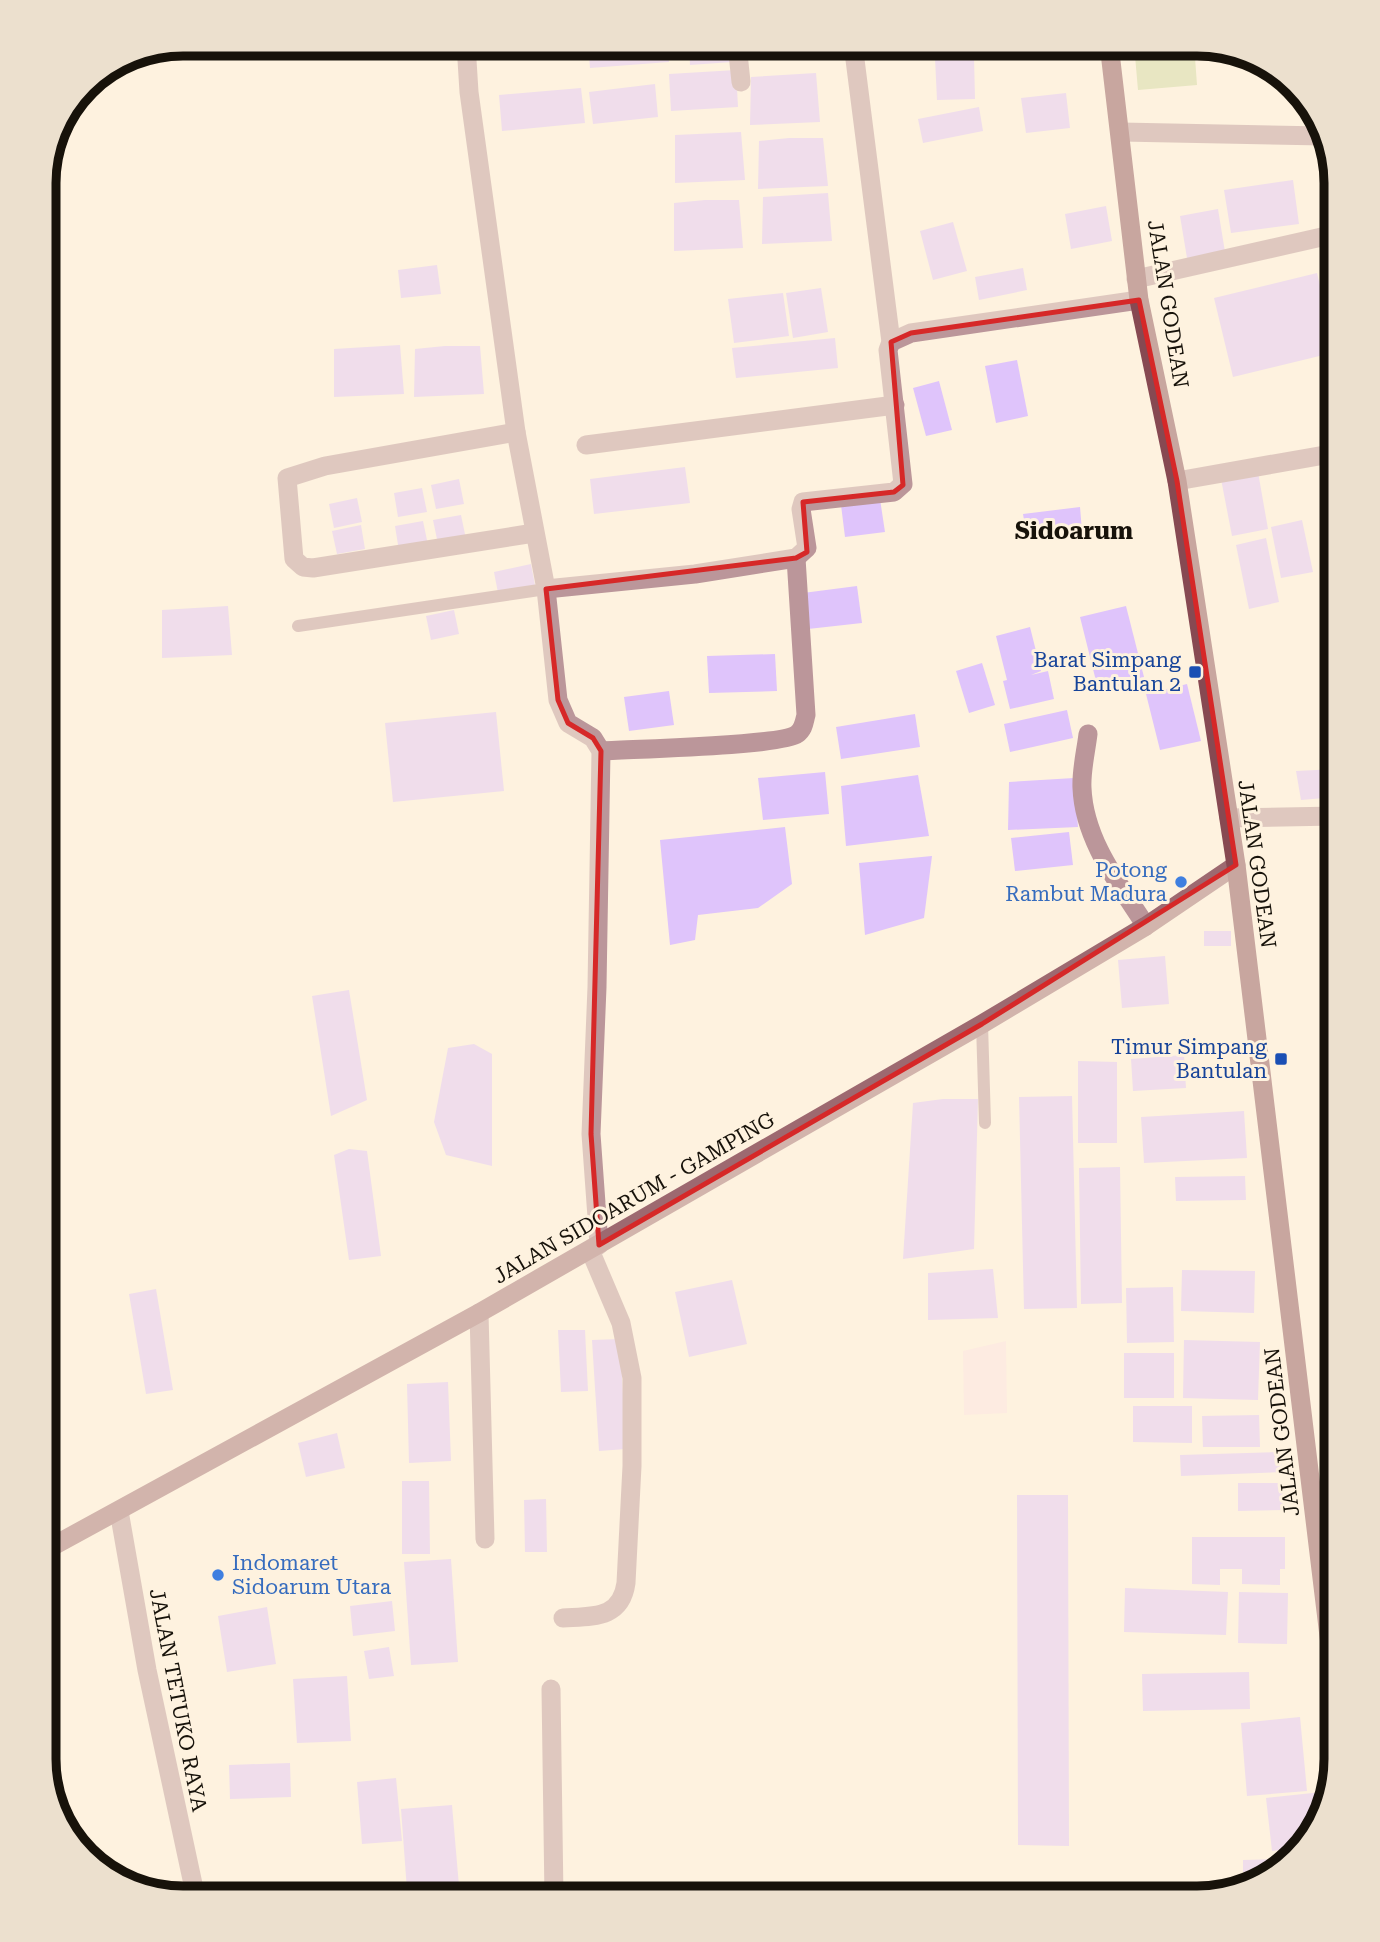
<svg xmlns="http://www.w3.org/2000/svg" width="1380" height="1942" font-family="'Roboto Serif',serif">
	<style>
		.commercial { fill: #fde2e4 }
		.green { fill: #ced79f }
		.building { fill: #dfc4fb }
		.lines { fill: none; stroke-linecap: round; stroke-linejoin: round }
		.service { stroke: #bb969a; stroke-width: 12 }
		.minor { stroke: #bb969a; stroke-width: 19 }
		.secondary { stroke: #9d6970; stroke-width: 19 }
		.primary { stroke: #874952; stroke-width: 19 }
		.marked { fill: none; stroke: #d62828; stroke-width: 5; stroke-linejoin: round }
		.transit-dot { fill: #1a4fb4; stroke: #fef2df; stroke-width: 2.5 }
		.shop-dot { fill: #3f7fe0; stroke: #fef2df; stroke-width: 2.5 }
		.labels { text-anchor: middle; stroke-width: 6; stroke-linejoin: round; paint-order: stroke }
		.street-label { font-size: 21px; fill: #17120a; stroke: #fef2df }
		.transit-label { font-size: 21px; fill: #164399; stroke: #fef2df; text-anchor: end }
		.shop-label { font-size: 21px; fill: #366cbe; stroke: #fef2df; text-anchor: end }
		.quarter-label { font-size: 24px; font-weight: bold; fill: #17120a; stroke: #fef2df }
		.rim { fill: none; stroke: #17120a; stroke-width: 9 }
	</style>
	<rect width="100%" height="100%" fill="#fef2df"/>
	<polygon class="commercial" points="1006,1341 1007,1413 964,1415 963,1351"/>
	<polygon class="green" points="1134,44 1194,44 1197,85 1138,90"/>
	<g class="building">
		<polygon points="588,44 667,44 669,62 590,68"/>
		<polygon points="689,44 730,44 732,62 690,65"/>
		<polygon points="1001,44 1022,44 1022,46 1002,49"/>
		<polygon points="974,57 975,99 937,100 935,58"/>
		<polygon points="736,70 738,107 671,111 669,74"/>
		<polygon points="816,73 820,122 750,125 751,77"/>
		<polygon points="655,84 658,117 593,124 589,92"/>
		<polygon points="581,88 585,123 502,131 499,95"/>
		<polygon points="1066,93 1070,128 1026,133 1021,98"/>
		<polygon points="979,107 983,131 923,143 918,119"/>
		<polygon points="741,132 745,180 675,183 675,135"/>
		<polygon points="789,138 823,138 828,186 758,189 759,141"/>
		<polygon points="1293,180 1299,224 1231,233 1224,190"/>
		<polygon points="828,193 832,241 762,244 763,197"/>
		<polygon points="705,200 739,200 743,248 674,251 674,203"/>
		<polygon points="1106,206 1112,241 1071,249 1065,214"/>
		<polygon points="1218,209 1225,252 1187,258 1180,216"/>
		<polygon points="953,222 967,271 933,280 920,231"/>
		<polygon points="437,265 441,294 401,298 398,270"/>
		<polygon points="1023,268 1027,290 979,300 975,277"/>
		<polygon points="1317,273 1336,352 1233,377 1214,298"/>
		<polygon points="821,288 828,332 793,338 786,293"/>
		<polygon points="783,293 789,336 734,343 728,299"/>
		<polygon points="835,338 838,368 736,378 732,348"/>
		<polygon points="400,345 404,394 334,397 334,349"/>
		<polygon points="445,346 480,346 484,394 414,397 415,349"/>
		<polygon points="1017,360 1028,416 996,423 985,366"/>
		<polygon points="939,381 952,430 926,436 913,388"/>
		<polygon points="685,467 690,503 594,514 590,479"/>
		<polygon points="1258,472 1268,529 1232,536 1221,479"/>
		<polygon points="459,479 464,504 436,509 431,485"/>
		<polygon points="422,488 427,512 398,517 394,493"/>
		<polygon points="357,498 362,522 334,528 329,504"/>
		<polygon points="880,499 885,532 845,537 841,505"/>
		<polygon points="1080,507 1082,531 1027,539 1023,514"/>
		<polygon points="461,515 466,539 438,544 433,520"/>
		<polygon points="1302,520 1313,572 1281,578 1271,527"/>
		<polygon points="423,521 428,545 399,551 395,526"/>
		<polygon points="361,525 365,549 337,554 332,531"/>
		<polygon points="1266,538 1279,602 1249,609 1236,545"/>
		<polygon points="531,564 535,585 498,593 494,572"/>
		<polygon points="857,586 862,623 808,629 803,593"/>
		<polygon points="228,606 232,655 162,658 162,610"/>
		<polygon points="1126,606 1145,681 1099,693 1080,617"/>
		<polygon points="454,610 459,634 431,640 426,616"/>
		<polygon points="1030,627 1041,671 1031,675 1048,671 1054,699 1010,709 1003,681 1007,680 996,636"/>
		<polygon points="775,654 777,691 709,693 707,656"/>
		<polygon points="982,663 995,705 969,713 956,671"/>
		<polygon points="1187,684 1201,741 1160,750 1146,694"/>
		<polygon points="669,691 674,725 629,731 624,697"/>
		<polygon points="1067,710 1073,738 1010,752 1004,724"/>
		<polygon points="496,712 504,791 393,802 385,723"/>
		<polygon points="915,714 920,747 841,759 836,727"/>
		<polygon points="1336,769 1336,797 1301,800 1296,771"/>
		<polygon points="825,772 829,814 763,820 758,778"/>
		<polygon points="918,775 929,836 846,846 841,786"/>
		<polygon points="1074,778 1078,827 1008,830 1009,782"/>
		<polygon points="785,827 792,884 758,908 698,915 695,940 670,945 660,840"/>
		<polygon points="1069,832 1073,865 1015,871 1011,838"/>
		<polygon points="932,856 924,918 865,935 859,863"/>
		<rect x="1204" y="931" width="27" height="15"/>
		<polygon points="1165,956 1169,1004 1122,1008 1118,960"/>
		<polygon points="349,990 367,1100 331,1116 312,996"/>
		<polygon points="474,1044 492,1054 492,1166 446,1155 434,1122 448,1048"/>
		<polygon points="1184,1055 1186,1088 1133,1091 1131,1059"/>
		<polygon points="1078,1061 1117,1062 1117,1143 1078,1143"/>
		<polygon points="1072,1096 1077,1308 1024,1309 1019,1097"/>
		<polygon points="943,1099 978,1099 974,1249 903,1259 913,1103"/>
		<polygon points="1244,1111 1247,1158 1144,1163 1141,1117"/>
		<polygon points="349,1149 367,1151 381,1256 349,1260 334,1155"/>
		<polygon points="1120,1167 1122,1303 1081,1304 1079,1168"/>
		<polygon points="1245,1176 1246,1200 1176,1201 1175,1177"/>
		<polygon points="993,1269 998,1318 928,1320 928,1273"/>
		<polygon points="1182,1270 1255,1271 1254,1313 1181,1311"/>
		<polygon points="732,1280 747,1344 689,1357 675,1292"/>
		<polygon points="1173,1287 1174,1342 1127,1343 1126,1288"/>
		<polygon points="156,1289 173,1390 146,1394 129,1294"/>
		<polygon points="558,1330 585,1330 588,1391 561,1392"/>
		<polygon points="620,1339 626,1449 599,1451 592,1340"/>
		<polygon points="1184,1340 1260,1342 1258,1400 1183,1398"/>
		<rect x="1124" y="1353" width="50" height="45"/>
		<polygon points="448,1382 451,1461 409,1463 407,1384"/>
		<polygon points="1133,1406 1192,1406 1192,1443 1133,1442"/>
		<polygon points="1259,1415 1260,1447 1203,1447 1202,1416"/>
		<polygon points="337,1433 345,1468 306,1477 298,1443"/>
		<polygon points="1281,1452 1282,1472 1181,1476 1180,1455"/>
		<polygon points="402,1481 429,1481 430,1554 402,1554"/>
		<polygon points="1238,1483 1283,1483 1283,1510 1238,1511"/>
		<polygon points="1017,1495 1068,1495 1069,1846 1018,1845"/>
		<polygon points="546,1499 547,1552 525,1552 524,1500"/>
		<polygon points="1192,1537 1285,1537 1285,1569 1280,1569 1280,1585 1242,1584 1242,1569 1220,1569 1220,1585 1192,1584"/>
		<polygon points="451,1559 458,1662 411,1665 404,1562"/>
		<polygon points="1125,1588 1228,1592 1226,1635 1124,1632"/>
		<polygon points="1239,1592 1288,1593 1287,1644 1238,1643"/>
		<polygon points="392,1601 395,1631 353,1636 350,1606"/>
		<polygon points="267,1607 276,1664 227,1672 218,1616"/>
		<polygon points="389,1647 394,1676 369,1679 364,1651"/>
		<polygon points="1249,1672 1250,1709 1143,1711 1142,1674"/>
		<polygon points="347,1676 351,1741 297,1743 293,1679"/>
		<polygon points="1300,1717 1307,1791 1247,1796 1241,1723"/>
		<polygon points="290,1763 291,1797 230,1799 229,1765"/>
		<polygon points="396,1778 402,1841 362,1844 357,1782"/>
		<polygon points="1322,1792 1324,1806 1318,1828 1298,1848 1272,1851 1266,1798"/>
		<polygon points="452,1805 459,1886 407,1890 401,1809"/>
		<polygon points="1287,1859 1276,1871 1243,1872 1243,1860"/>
		<polygon points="1241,1879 1267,1878 1267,1880 1241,1886"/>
		<polygon points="526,1885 526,1898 503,1898 503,1886"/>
	</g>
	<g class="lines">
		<g class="service">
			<polyline points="298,626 546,589"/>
			<polyline points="982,1024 985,1123"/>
		</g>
		<g class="minor">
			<polyline points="466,44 469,92 516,432 546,589 558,700 568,723 593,738 601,751 597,987 591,1134 599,1245"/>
			<polyline points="737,44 741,82"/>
			<polyline points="1121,132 1324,136"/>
			<polyline points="1136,279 1335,234"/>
			<polyline points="891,342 911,333 1139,300"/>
			<polyline points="516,432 325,466 287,478 294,559 303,567 313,568 534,533"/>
			<polyline points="586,445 895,405"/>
			<polyline points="1177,481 1336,453"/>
			<polyline points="546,589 695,574 796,558 807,548 801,509 803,502 894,492 903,484 888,350 891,342 853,44"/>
			<path d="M1088,734C1086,751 1081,771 1082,788C1084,840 1119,884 1146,926"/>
			<path d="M601,751C631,749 781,746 797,734C804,729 804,722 806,715L796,558"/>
			<polyline points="1229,818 1336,816"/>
			<polyline points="479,1313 485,1539"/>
			<polyline points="119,1511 147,1670 196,1898"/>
			<path d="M563,1618C593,1616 621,1619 626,1583L632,1466V1378L621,1323L590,1250"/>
			<polyline points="551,1689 554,1898"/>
		</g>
		<polyline class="secondary" points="44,1551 479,1313 982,1024 1146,926 1236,865"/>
		<polyline class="primary" points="1109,44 1139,300 1177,481 1236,865 1336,1694"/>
	</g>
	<path d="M0 0H1380V1942H0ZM1139,300L1177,481L1236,865L982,1024L599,1245L591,1134L601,751L593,738L568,723L558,700L546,589L796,558L807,552L803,502L894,492L903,485L891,342L911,333Z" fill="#fef2df" fill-opacity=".55" fill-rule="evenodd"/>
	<path class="marked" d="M1139,300L1177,481L1236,865L982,1024L599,1245L591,1134L601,751L593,738L568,723L558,700L546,589L796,558L807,552L803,502L894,492L903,485L891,342L911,333Z"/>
	<g class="transit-dot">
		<rect x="1188" y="665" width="14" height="14" rx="3.5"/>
		<rect x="1274" y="1052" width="14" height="14" rx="3.5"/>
	</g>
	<g class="shop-dot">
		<circle cx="1181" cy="882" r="7"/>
		<circle cx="218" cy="1575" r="7"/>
	</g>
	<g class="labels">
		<g class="street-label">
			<text transform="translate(1168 304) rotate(81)" y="7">JALAN GODEAN</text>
			<text transform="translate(1257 864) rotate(82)" y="7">JALAN GODEAN</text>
			<text transform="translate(634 1198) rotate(-30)" y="7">JALAN SIDOARUM - GAMPING</text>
			<text transform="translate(1282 1432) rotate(-97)" y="7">JALAN GODEAN</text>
			<text transform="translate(178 1700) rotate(79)" y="7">JALAN TETUKO RAYA</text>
		</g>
		<g class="transit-label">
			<text x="1181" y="667">Barat Simpang<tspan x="1181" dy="24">Bantulan 2</tspan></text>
			<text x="1267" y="1054">Timur Simpang<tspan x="1267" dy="24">Bantulan</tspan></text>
		</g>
		<g class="shop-label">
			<text x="1167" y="877">Potong<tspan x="1167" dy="24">Rambut Madura</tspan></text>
			<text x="232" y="1570" text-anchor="start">Indomaret<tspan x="232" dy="24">Sidoarum Utara</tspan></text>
		</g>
		<g class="quarter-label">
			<text x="1074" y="539">Sidoarum</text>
		</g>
	</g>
	<path d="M0 0H1380V1942H0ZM183 56H1197A127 127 0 0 1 1324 183V1759A127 127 0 0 1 1197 1886H183A127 127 0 0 1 56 1759V183A127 127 0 0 1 183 56Z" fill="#ece0ce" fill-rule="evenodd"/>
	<path class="rim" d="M183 56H1197A127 127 0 0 1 1324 183V1759A127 127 0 0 1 1197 1886H183A127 127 0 0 1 56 1759V183A127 127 0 0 1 183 56Z"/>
</svg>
